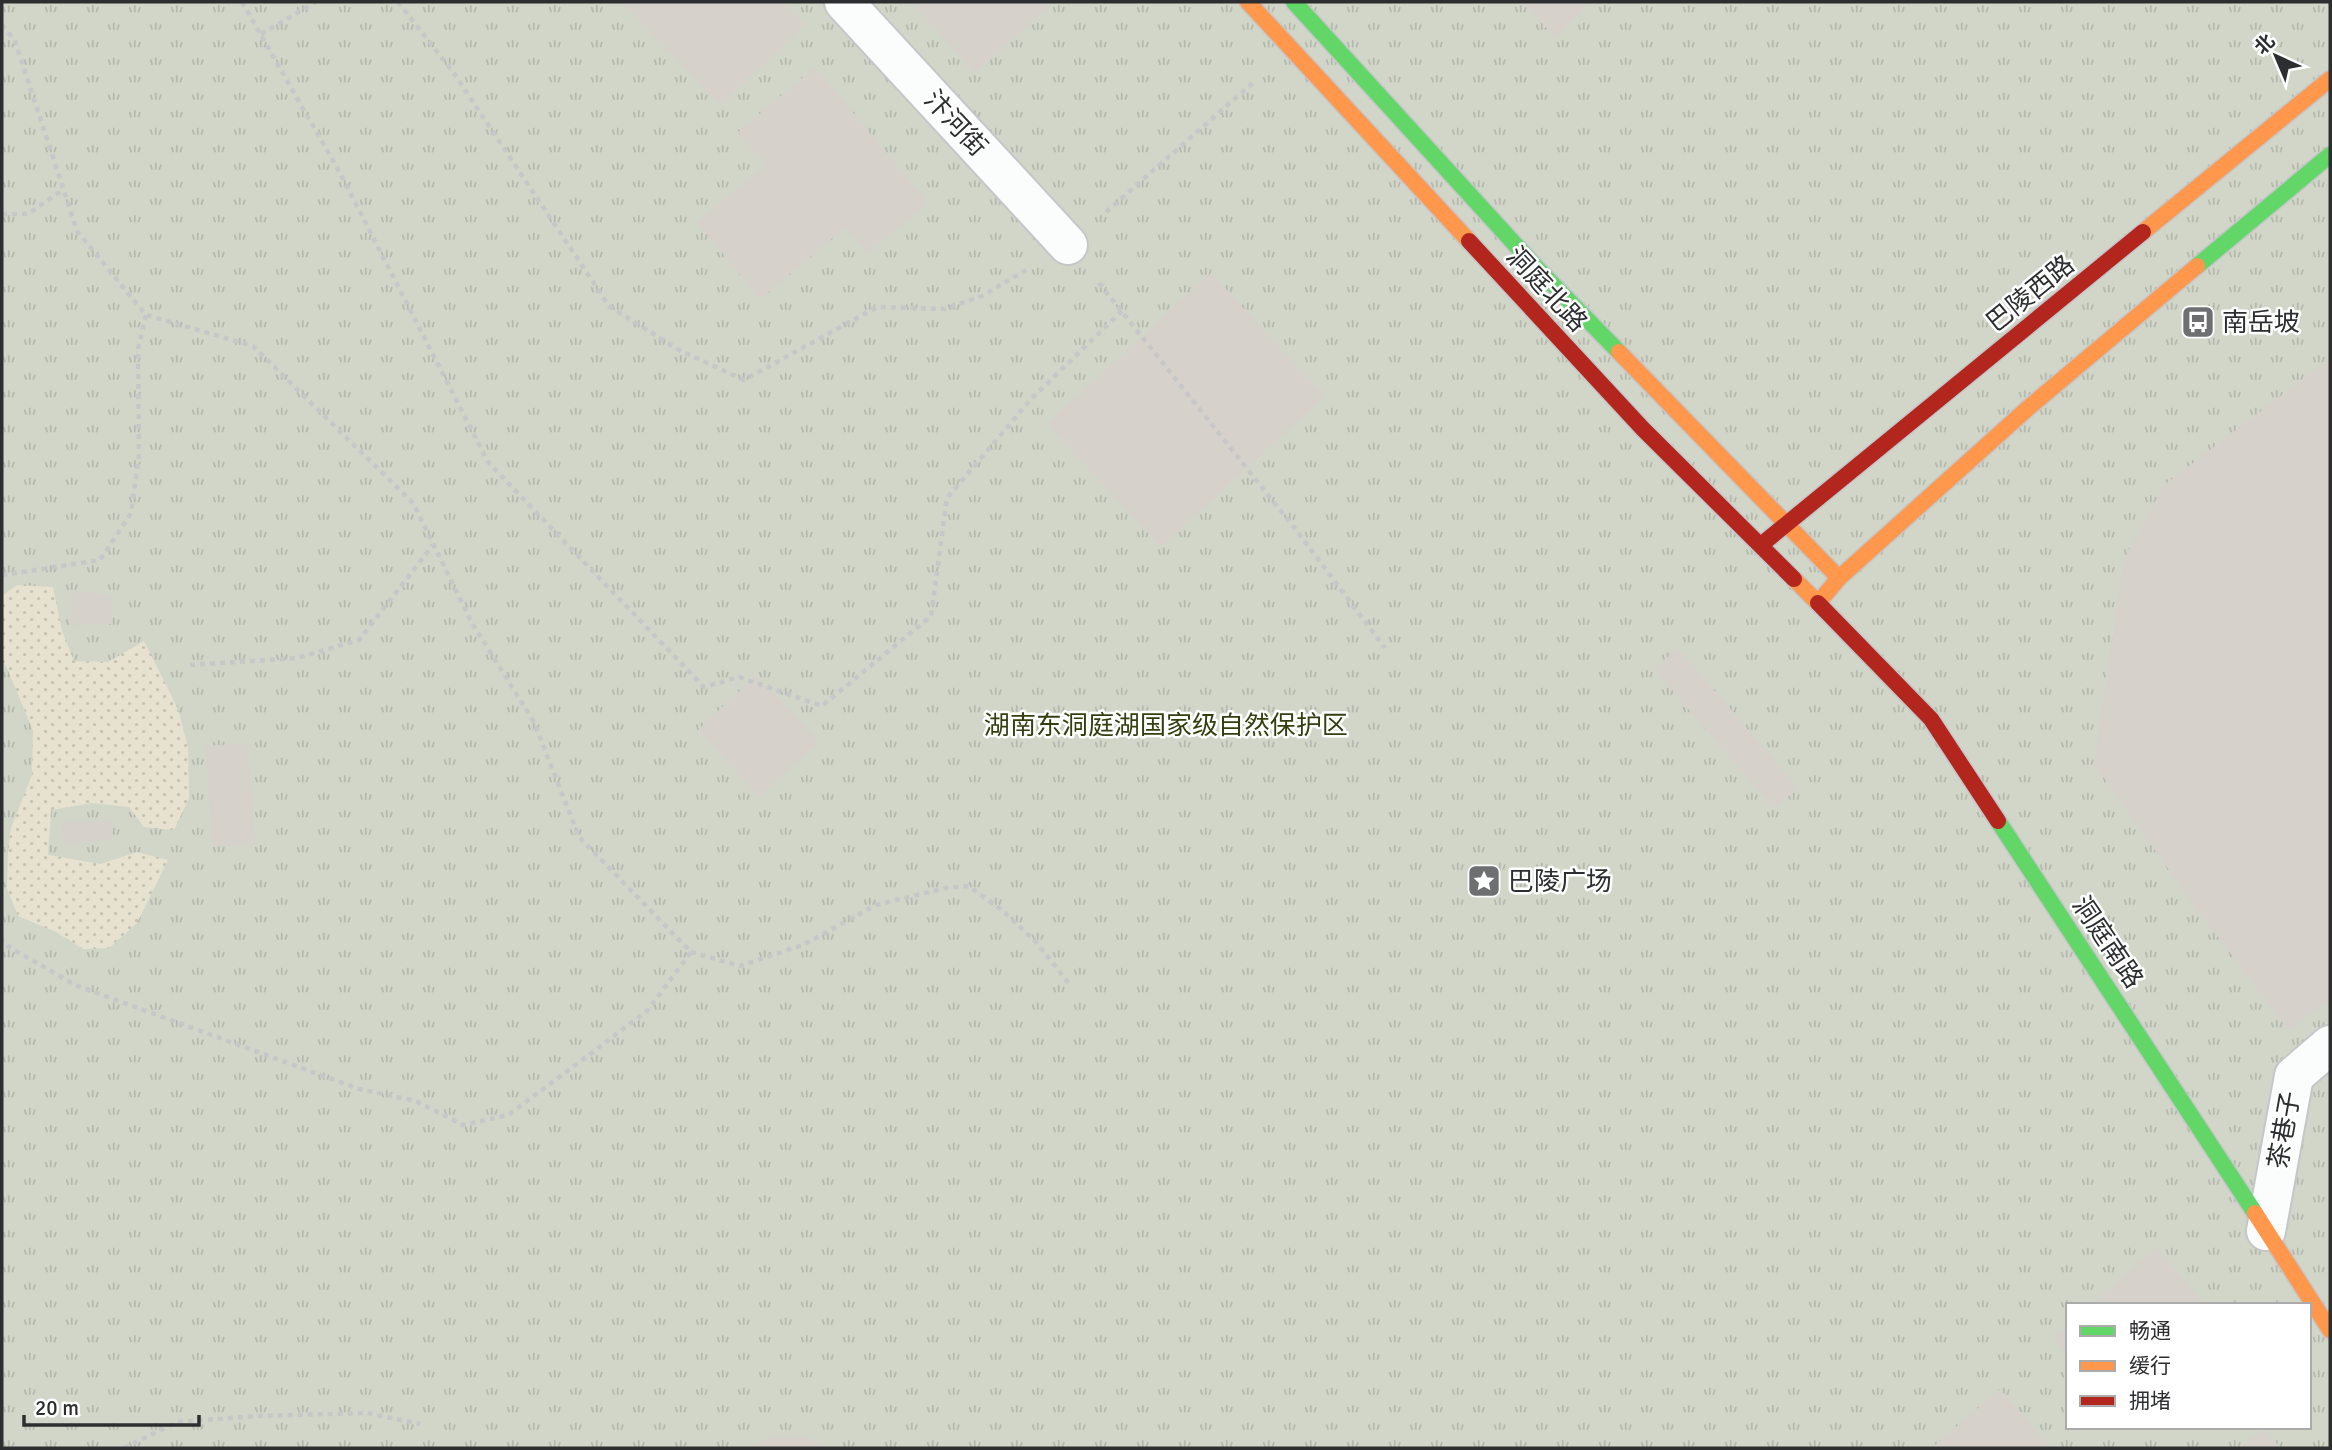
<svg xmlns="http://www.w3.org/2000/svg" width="2332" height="1450" font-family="Signika,'Noto Sans SC',sans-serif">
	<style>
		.grass { fill: url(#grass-tufts); fill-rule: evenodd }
		.sand { fill: url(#sand-dots) }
		.building { fill: #d7d1cc }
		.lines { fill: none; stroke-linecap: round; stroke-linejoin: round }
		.street-casing { stroke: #c5c6c8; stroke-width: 42 }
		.fast-casing { stroke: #c5c6c8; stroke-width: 19 }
		.slow-casing { stroke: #c5c6c8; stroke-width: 19 }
		.jam-casing { stroke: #c5c6c8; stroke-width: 19 }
		.path { stroke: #c7c7c7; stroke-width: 4.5; stroke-dasharray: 5 5; stroke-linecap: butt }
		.street { stroke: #fbfcfc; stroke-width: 38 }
		.fast { stroke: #63d668; stroke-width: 16 }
		.slow { stroke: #ff974d; stroke-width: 16 }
		.jam { stroke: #b3261e; stroke-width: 16 }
		.labels { text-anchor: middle; stroke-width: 5; stroke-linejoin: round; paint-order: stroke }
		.street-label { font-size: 26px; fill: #2d2e30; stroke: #fff }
		.poi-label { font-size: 26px; fill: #2d2e30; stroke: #fff; text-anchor: start }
		.park-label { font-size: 26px; fill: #333f0f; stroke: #fff }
	</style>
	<defs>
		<pattern id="grass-tufts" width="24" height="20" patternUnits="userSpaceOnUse" patternTransform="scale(1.75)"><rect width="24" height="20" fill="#d1d6c9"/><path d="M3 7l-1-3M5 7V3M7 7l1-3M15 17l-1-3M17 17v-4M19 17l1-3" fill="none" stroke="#b4b8ad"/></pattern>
		<pattern id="sand-dots" width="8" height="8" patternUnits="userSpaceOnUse" patternTransform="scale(1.75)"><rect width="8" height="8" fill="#e7e2cf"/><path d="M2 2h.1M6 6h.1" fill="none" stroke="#c6c2b2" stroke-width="1.8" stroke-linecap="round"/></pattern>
	</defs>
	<rect width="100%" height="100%" fill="#e6e8ea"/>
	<path class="grass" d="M2,2H2330V1448H2ZM2068,1305H2309V1427H2068Z"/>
	<polygon class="sand" points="17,585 53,587 62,631 74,661 108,662 144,641 178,709 188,748 189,798 174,830 144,827 129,807 92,803 51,810 48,855 101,864 137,852 168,860 137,923 109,948 83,949 56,932 18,916 7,888 8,852 11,828 32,775 33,731 7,668 2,661 2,596"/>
	<g class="building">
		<polygon points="622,2 784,2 806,24 721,105"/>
		<polygon points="911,2 1054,2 975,73"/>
		<polygon points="1521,2 1592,2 1555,37"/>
		<polygon points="815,67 928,203 868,253 846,227 760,299 697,222 766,165 738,132"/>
		<polygon points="1211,273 1325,396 1161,547 1047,424"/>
		<polygon points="2330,358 2330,1000 2289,1031 2191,901 2094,764 2124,559 2164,485"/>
		<polygon points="74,591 111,595 111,624 69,625"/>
		<polygon points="1678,648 1798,788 1774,809 1654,669"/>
		<polygon points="756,675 819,741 760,797 698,730"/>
		<polygon points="248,743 255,843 213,847 205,746"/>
		<polygon points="115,821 111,840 65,844 61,822"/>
		<polygon points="2157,1248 2205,1305 2091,1305"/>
		<polygon points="2068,1325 2068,1355 2053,1338"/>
		<polygon points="2000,1389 2052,1448 1932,1448"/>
		<polygon points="2263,1428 2281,1448 2241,1448"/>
		<polygon points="768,1437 809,1437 827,1448 748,1448"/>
	</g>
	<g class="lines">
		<defs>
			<g id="street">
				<polyline points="844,2 1068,245"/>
				<polyline points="2266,1231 2294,1076 2330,1045"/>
			</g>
			<g id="fast">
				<polyline points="1294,2 1533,264 1619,352"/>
				<polyline points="2197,266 2330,155"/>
				<polyline points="1998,821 2255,1213"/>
			</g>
			<g id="slow">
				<polyline points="1248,2 1469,241"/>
				<polyline points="2143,232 2330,79"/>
				<polyline points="1619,352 1839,578"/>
				<polyline points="1794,579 1818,603 1839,578 2027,409 2197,266"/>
				<polyline points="2255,1213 2330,1330"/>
			</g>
			<g id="jam">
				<polyline points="1469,241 1643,429 1794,579"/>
				<polyline points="1767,540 2143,232"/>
				<polyline points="1818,603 1931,719 1998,821"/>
			</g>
		</defs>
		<use href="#street" class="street-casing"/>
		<use href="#fast" class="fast-casing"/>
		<use href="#slow" class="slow-casing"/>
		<use href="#jam" class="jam-casing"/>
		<g class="path">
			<polyline points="242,2 340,173 488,462 704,687 739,677 822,706 931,616 947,498 1032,398 1122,311"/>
			<polyline points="398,2 453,72 609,306 679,350 744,380 877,307 945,309 982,296 1026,270"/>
			<polyline points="2,25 15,41 77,231 146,315 253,346 413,503 472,623 534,722 579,837 691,952 648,1010 589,1055 508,1115 463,1125 416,1101 359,1089 75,985 9,947 2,940"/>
			<polyline points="261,34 316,2"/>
			<polyline points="1106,212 1255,81"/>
			<polyline points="2,214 28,214 64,189"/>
			<polyline points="1099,283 1296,530 1385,648"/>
			<polyline points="2,575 100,560 131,513 139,456 138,349 146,315"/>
			<polyline points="190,665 297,658 359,640 433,545"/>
			<polyline points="691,952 740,966 803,945 876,905 946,888 968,886 1002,910 1037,943 1070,985"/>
			<polyline points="2,1372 2,1375"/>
			<polyline points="124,1448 177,1422 257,1416 367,1413 420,1424"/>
		</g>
		<use href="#street" class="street"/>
		<use href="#fast" class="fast"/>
		<use href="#slow" class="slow"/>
		<use href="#jam" class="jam"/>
	</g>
	<defs>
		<symbol id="bus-square" viewBox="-11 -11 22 22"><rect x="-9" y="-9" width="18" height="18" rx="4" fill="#6e6f71" stroke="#fff"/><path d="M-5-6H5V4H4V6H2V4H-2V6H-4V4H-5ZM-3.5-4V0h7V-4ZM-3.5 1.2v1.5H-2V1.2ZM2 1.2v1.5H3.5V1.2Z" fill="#fff"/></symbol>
		<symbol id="sight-square" viewBox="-11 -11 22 22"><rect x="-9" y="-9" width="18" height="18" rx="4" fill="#6e6f71" stroke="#fff"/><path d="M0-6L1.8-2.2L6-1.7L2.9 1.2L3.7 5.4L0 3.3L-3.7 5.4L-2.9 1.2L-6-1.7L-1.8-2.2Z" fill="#fff"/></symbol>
	</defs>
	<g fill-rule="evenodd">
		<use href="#bus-square" x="2179" y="303" width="38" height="38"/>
		<use href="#sight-square" x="1465" y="862" width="38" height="38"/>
	</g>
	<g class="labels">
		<g class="street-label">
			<text transform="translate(956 123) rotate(47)" y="9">汴河街</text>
			<text transform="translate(1547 289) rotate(47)" y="9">洞庭北路</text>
			<text transform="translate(2030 293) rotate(-39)" y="9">巴陵西路</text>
			<text transform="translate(2108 942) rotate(56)" y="9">洞庭南路</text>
			<text transform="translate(2284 1130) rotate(-80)" y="9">茶巷子</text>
		</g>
		<g class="poi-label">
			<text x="2222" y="331">南岳坡</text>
			<text x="1508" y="890">巴陵广场</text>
		</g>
		<g class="park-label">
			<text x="1166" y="734">湖南东洞庭湖国家级自然保护区</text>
		</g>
	</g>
	<rect width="2332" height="1450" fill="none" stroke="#2d2e30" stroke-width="7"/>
	<rect x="2066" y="1303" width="245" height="126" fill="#ffffff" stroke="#ababac" stroke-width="2"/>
	<rect x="2080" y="1326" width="35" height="10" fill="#63d668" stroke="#ababac" stroke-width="2"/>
	<text x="2129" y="1338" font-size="21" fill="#2d2e30">畅通</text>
	<rect x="2080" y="1361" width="35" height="10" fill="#ff974d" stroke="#ababac" stroke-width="2"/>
	<text x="2129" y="1373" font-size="21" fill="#2d2e30">缓行</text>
	<rect x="2080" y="1396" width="35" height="10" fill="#b3261e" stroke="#ababac" stroke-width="2"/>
	<text x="2129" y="1408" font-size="21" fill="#2d2e30">拥堵</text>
	<g transform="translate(2276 56) rotate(316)" stroke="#ffffff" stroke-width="5" paint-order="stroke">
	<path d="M0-5L12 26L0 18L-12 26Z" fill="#2d2e30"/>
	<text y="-10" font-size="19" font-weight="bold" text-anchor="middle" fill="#2d2e30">北</text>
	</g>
	<path d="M24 1415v10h175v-10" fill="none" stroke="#2d2e30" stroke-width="3.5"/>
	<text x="35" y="1415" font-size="21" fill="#2d2e30" stroke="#ffffff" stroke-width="5" paint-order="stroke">20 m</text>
</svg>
